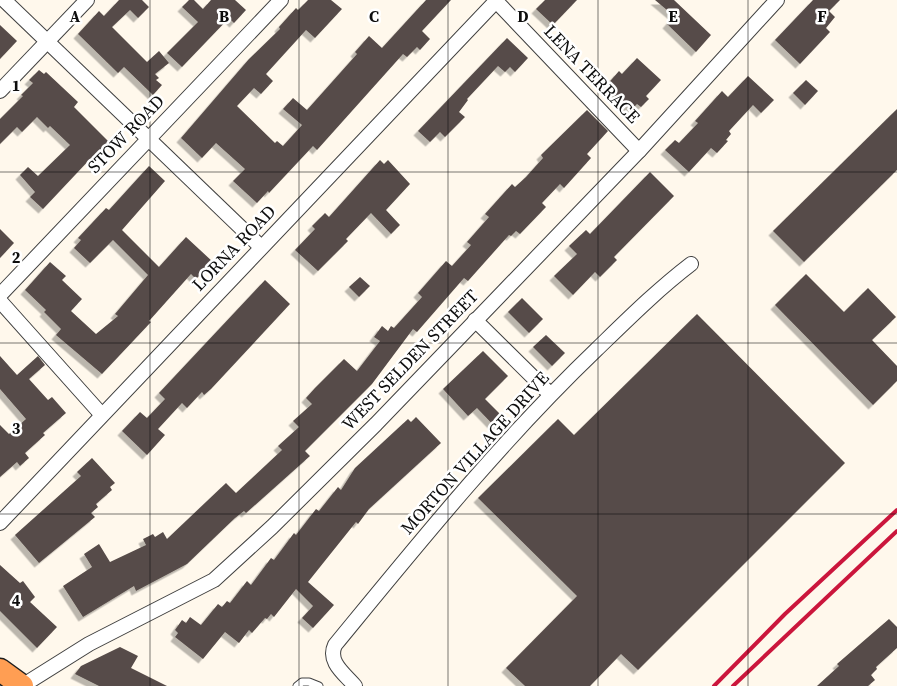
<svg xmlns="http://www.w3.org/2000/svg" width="897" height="686" font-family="'Source Serif 4',serif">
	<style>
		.building { fill: #564b48; filter: url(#shadow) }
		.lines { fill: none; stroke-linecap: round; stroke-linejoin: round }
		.service-casing { stroke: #404040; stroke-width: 9 }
		.minor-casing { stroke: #404040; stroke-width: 16 }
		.trunk-casing { stroke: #1e1e1e; stroke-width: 25 }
		.service { stroke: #fff; stroke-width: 7 }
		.minor { stroke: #fff; stroke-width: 14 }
		.trunk { stroke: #ff9e53; stroke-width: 22 }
		.rail { stroke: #cb163c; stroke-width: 4 }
		.grid { fill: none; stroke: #0d0d0d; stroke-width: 1; stroke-opacity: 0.55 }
		.labels { text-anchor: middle; stroke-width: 5; stroke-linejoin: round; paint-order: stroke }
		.street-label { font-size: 18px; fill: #0d0d0d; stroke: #fff }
		.grid-label { font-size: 16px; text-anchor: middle; font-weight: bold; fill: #0d0d0d; stroke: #fff; stroke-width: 5; stroke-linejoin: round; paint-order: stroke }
	</style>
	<defs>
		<filter id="shadow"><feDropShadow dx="-4.5" dy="4.5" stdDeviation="0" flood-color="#0004"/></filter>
	</defs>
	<rect width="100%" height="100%" fill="#fff8ec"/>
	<g class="building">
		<polygon points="119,0 142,0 149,7 138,18 130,10 112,27 147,62 159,51 169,63 155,74 159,78 156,80 162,85 153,95 124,67 118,73 78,34 99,11 104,16"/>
		<polygon points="189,0 194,0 203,9 211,0 235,0 246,10 234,23 229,18 182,67 167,53 198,22 182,7"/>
		<polygon points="308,0 331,0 342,9 315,38 306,30 266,74 273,81 261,94 254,88 237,106 275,143 277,141 283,146 302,125 283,109 293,98 307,110 357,54 355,52 369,36 382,48 426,0 451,0 422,31 430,39 420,50 417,47 407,57 403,54 317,150 313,146 269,193 268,191 257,203 233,181 245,169 216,143 202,158 181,138 249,59 280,29 279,27 296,8 298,10"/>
		<polygon points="545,0 577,0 553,25 536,9"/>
		<polygon points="655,0 674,0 711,35 696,52 667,24 674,16"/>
		<polygon points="813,0 840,0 829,11 835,17 826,28 830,32 800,64 775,40"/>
		<polygon points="0,25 17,41 0,59"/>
		<polygon points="507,38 528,58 515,72 510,67 505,72 498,66 467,99 468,100 459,112 465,117 445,137 440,132 430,142 418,131"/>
		<polygon points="637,58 661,80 646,96 649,99 641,107 637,104 631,110 605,87 619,71 622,74"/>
		<polygon points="39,70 44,74 46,72 78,102 74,107 110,143 93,160 91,158 43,209 30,197 35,192 20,175 28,167 38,176 70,145 50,126 48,128 37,117 22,132 17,127 0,144 0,119 23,96 21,95 33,83 29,80"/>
		<polygon points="748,76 774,100 761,113 753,105 729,131 731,134 726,140 728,141 717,153 711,148 689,172 665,150 675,140 679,143 698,123 695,121 722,91 728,97"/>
		<polygon points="806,80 818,91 805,105 793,93"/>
		<polygon points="897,109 897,170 804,262 773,231"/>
		<polygon points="587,110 608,131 587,154 591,158 564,188 560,184 542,203 546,207 520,234 516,231 511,236 509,235 468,281 464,278 417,332 413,329 372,384 305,451 310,456 246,513 244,511 235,518 187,564 136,591 134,586 83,617 63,586 92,567 84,554 99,544 110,562 146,545 143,539 153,534 155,537 163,532 167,539 226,483 236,493 282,450 278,446 299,427 293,421 312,404 306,398 315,388 344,359 357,371 380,341 374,337 382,326 388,331 391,326 394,328 422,297 418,293 446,261 452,266 471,245 467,242 489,217 485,214 512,184 515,187 526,177 543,158 541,155"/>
		<polygon points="380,160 384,164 388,160 410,184 386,210 400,225 391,234 371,213 346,239 348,241 318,271 295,250 315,229 312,226 325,213 329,217"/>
		<polygon points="149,166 165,181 122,230 159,267 186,237 213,262 196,279 191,274 149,321 151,322 102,374 56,335 61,329 44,312 46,310 25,290 50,262 66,276 62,280 82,299 71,311 96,334 118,316 115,314 148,275 113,240 90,263 74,248 81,240 78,238 106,208 109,210"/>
		<polygon points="650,172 674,196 614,257 617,260 600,277 595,272 573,295 554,276 577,254 569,246 586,230 590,234"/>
		<polygon points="0,229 14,243 0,258"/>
		<polygon points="806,274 844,312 868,288 896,317 872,340 897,366 897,381 873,405 775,305"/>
		<polygon points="360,277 370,286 359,297 349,287"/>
		<polygon points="265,280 290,304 211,389 204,395 202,392 187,408 182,403 158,429 165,435 147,455 122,431 140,412 147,418 165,399 159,393"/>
		<polygon points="522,298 543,319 529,333 508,312"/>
		<polygon points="697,314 845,463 638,670 621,654 590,686 525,686 506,668 577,596 478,498 558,419 574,435"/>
		<polygon points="546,335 565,353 552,366 533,347"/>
		<polygon points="483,351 508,376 485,399 508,422 499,431 477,408 468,416 443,389"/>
		<polygon points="0,356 17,375 38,356 45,365 29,379 48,400 52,397 66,413 43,433 45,435 25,453 29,458 20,466 17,462 0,477 0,425 9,434 26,419 0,389"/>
		<polygon points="416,417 441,443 369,509 358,524 356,522 308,582 334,605 313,628 302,618 313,606 296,589 274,617 271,614 267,619 265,618 252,633 249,630 239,643 225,632 203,659 175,637 178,633 175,630 182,620 186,623 190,617 201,625 218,604 222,607 227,601 230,603 247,581 251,585 271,558 274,560 294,533 296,535 316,509 319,511 338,487 341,490 355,468 408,419 411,422"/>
		<polygon points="92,458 115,483 110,487 112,490 96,504 98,507 91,513 95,517 39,563 15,535 81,476 77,472"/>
		<polygon points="0,565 20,583 23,581 35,597 30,602 57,627 37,648 0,611"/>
		<polygon points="889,619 897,627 897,648 876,667 877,669 871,675 875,680 868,686 817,686 839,666 837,664"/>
		<polygon points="120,647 138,656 131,668 167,686 99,686 75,674 81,666"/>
	</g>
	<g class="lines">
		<defs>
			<polyline id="service" points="297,686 302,682 309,682 319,686"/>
			<g id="minor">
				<polyline points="4,0 261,247"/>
				<polyline points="496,1 639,151"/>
				<polyline points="0,91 87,0"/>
				<polyline points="0,295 281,0"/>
				<polyline points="0,301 101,414"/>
				<polyline points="475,320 550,394"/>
				<polyline points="0,523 497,0"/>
				<polyline points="22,686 89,644 214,580 272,527 376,424 639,151 777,0"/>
				<path d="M355,686C345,674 327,662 335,645C418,544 501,441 596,350C627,320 657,290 691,264"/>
			</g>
			<polyline id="trunk" points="0,670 22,686"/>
		</defs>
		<use href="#service" class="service-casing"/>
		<use href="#minor" class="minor-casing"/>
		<use href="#trunk" class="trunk-casing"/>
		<use href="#service" class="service"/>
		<use href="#minor" class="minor"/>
		<use href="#trunk" class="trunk"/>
		<g class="rail">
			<polyline points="714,686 785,614 897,510"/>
			<polyline points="733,686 897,531"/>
		</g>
	</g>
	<path class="grid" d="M150,0V686M299,0V686M448,0V686M598,0V686M748,0V686M0,172H897M0,343H897M0,514H897"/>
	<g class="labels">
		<g class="street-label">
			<text transform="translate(592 74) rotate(46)" y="6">LENA TERRACE</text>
			<text transform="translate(126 134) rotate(-46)" y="6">STOW ROAD</text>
			<text transform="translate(234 248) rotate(-46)" y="6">LORNA ROAD</text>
			<text transform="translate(410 360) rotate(-46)" y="6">WEST SELDEN STREET</text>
			<text transform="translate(475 453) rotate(-48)" y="6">MORTON VILLAGE DRIVE</text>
		</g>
	</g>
	<g class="grid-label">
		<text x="75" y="22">A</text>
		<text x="224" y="22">B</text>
		<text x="374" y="22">C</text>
		<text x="523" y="22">D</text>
		<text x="673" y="22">E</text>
		<text x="822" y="22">F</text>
		<text x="16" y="91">1</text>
		<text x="16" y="263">2</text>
		<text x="16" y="434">3</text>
		<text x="16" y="606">4</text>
	</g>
</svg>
